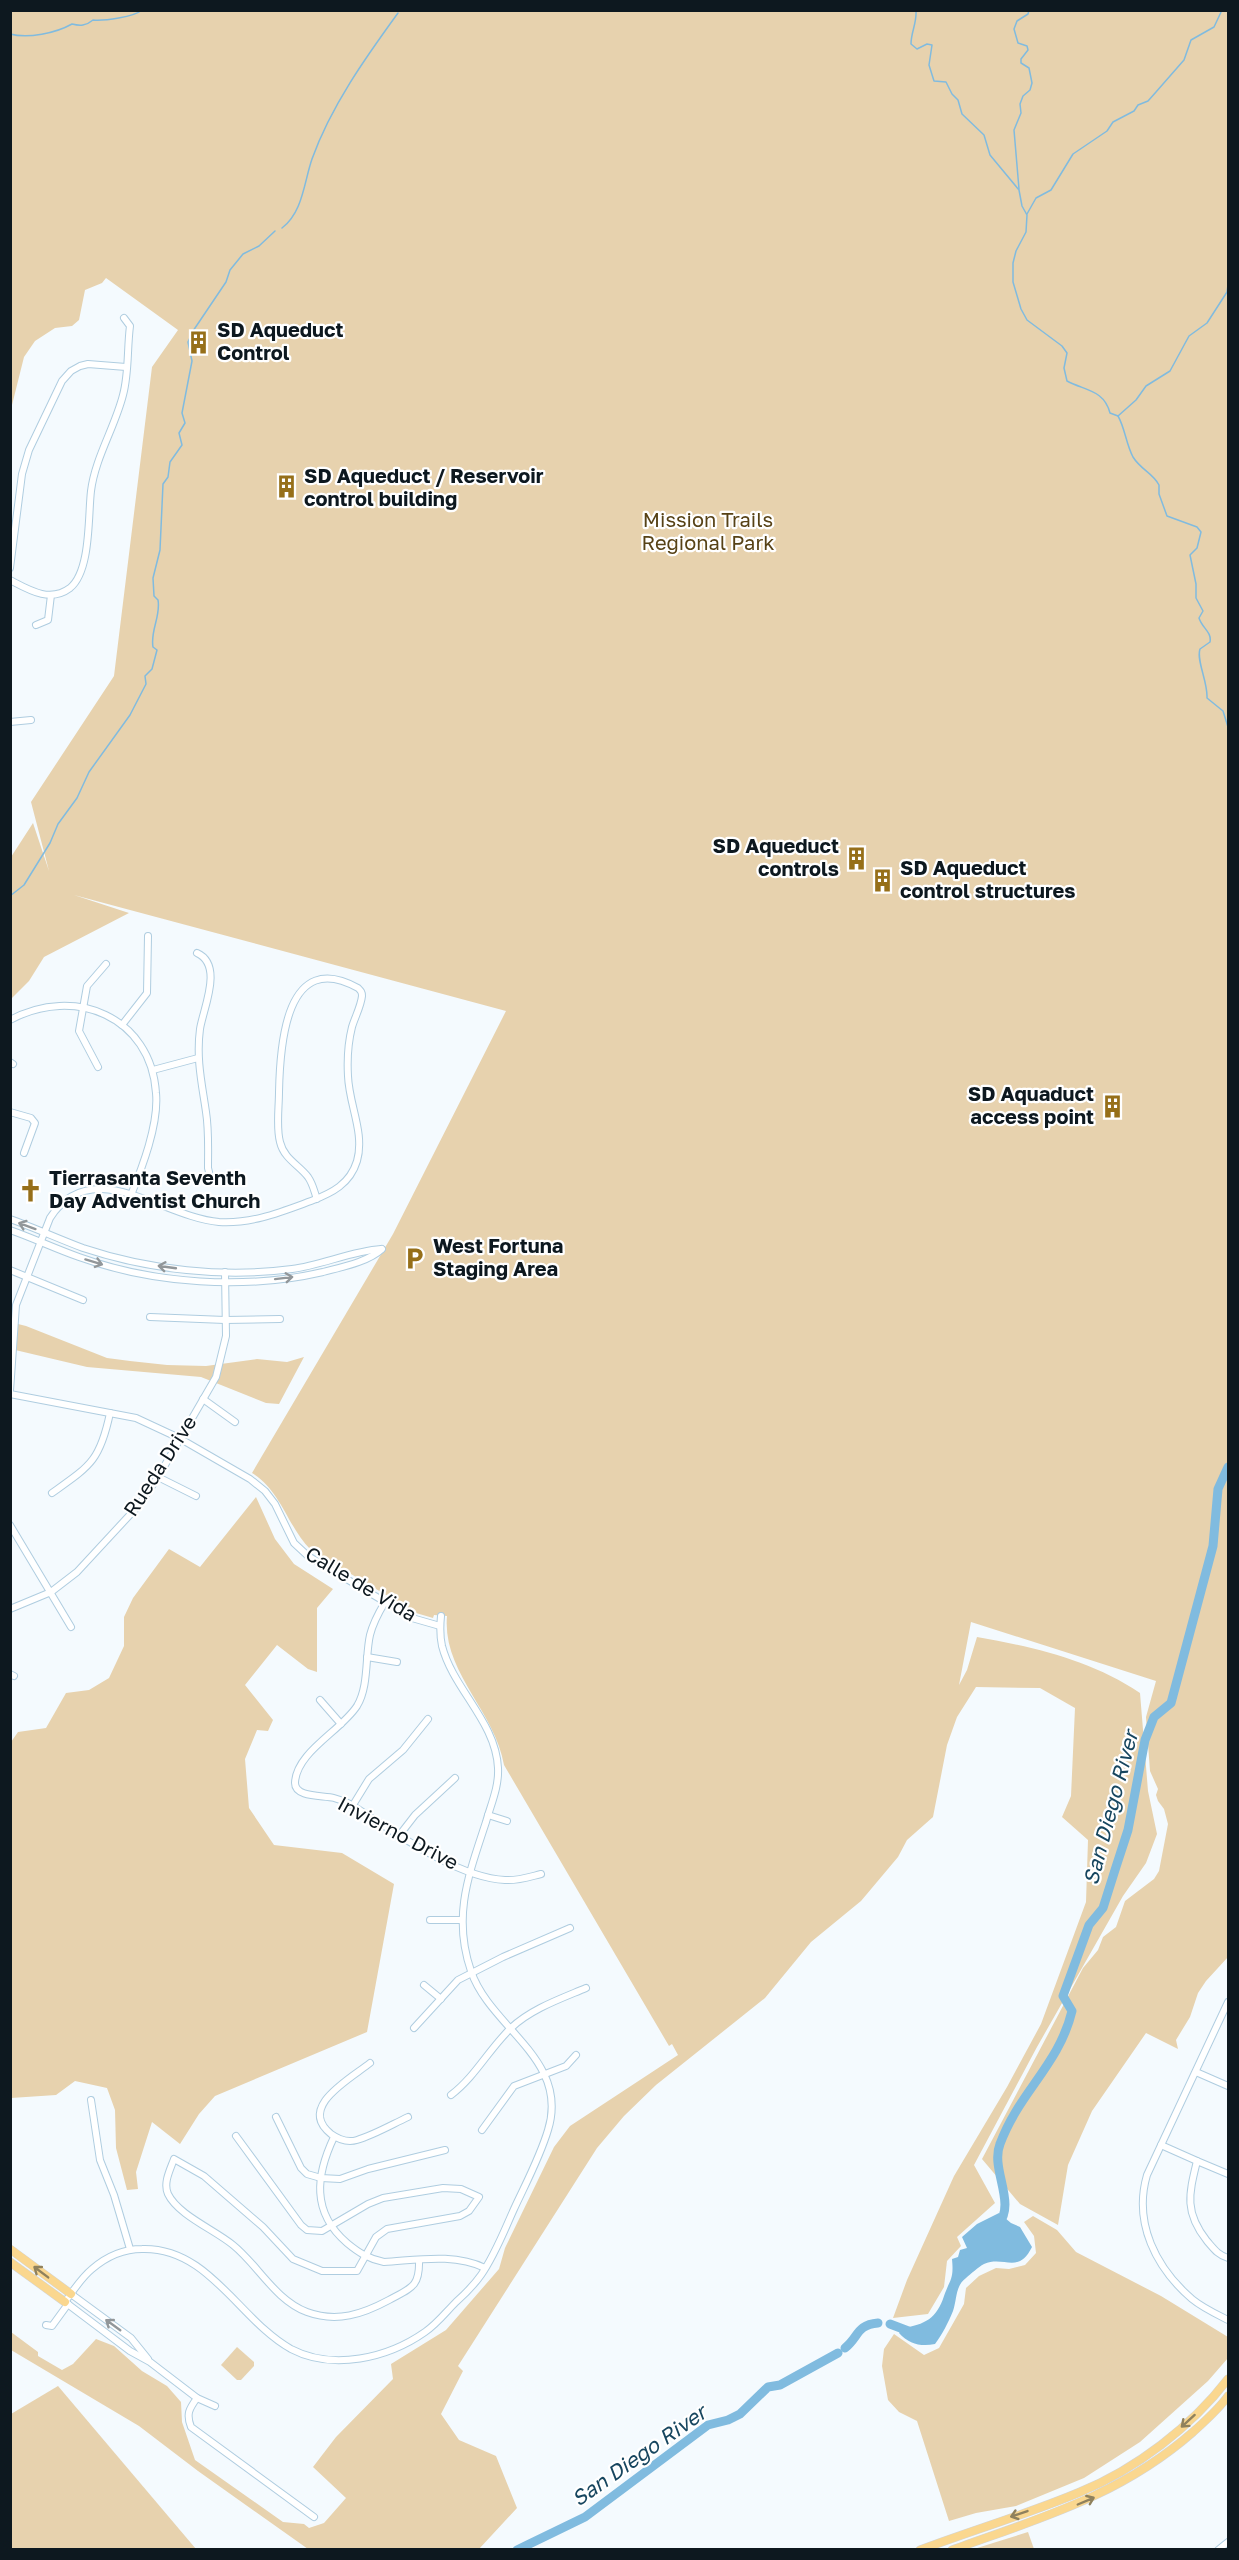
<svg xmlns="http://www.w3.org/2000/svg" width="1239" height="2560" font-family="'Golos Text',sans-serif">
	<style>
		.green { fill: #e7d2ae }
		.water { fill: #80bbdf }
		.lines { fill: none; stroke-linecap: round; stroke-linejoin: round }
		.stream { stroke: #80bbdf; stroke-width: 1.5 }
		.river { stroke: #80bbdf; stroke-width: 9 }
		.minor-casing { stroke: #afcde0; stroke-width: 8 }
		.major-casing { stroke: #d3d5d7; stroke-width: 9 }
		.minor { stroke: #fff; stroke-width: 6 }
		.major { stroke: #fad78f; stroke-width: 8 }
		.oneway { stroke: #92979a }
		.oneway2 { stroke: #8f815d }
		.labels { text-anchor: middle; stroke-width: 4.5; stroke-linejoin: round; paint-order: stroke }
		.poi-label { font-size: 20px; font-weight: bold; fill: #0d181f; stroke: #fff; text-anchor: start }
		.park-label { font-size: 20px; fill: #574216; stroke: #fff }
		.street-label { font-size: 20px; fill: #0d181f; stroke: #fff }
		.water-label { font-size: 21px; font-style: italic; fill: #17465f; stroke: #fff }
	</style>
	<rect width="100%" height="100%" fill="#f4fafe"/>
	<g class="green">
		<path d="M11,11H1228V1957L1206,1981L1198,1993L1190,2017L1176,2040L1178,2049L1146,2033L1092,2111L1068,2165L1058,2225L1020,2204L982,2159L1083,1968L1098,1950L1103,1937L1116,1927L1125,1901L1154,1879L1159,1871L1168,1824L1164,1809L1158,1801L1156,1795L1158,1789L1150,1771L1146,1717L1156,1681L971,1622L959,1685L967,1670L977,1637C1034,1647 1091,1660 1140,1693L1148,1791L1157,1834L1146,1863L1123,1896L1037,2047L974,2165L995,2203L957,2237L961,2246L947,2261L944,2287L928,2314L893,2318L907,2280L954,2176L1007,2087L1041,2024L1086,1902L1088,1840L1062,1817L1071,1796L1075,1708L1040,1688L976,1687L957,1717L947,1745L933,1817L907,1840L898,1857L861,1901L811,1942L765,1998L656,2085L624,2116L597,2148L458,2366L463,2371L441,2414L459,2440L496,2456L517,2508L479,2549H308L198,2471L139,2426L11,2350V2332L38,2352V2356L62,2370L73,2364L96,2339L114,2346L142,2371L167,2386L181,2402L182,2422L195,2460L283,2522L304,2524L309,2528L324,2523L346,2498L313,2467L336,2437L393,2379L391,2364L446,2330L499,2269L505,2248L554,2147L570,2126L678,2055L672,2044L669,2046L504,1765C495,1711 442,1672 447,1616L434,1615L433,1618L416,1613L311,1550C287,1526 282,1492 252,1473L393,1234L506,1011L74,895L129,913L44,957L29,981L11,999V857L33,823L49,871L31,802L114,676L152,367L178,330L106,278L102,283L85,290L79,320L72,326L55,328L35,341L24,357L11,409Z"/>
		<polygon points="10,1322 26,1326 107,1358 130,1361 167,1365 206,1366 257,1359 287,1362 304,1357 279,1404 266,1403 201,1377 87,1367 11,1349"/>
		<polygon points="256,1497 275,1539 294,1564 333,1589 317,1608 317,1672 308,1669 277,1645 245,1685 273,1720 268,1731 257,1730 245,1759 249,1808 274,1845 342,1853 394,1884 367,2032 215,2096 199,2114 180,2144 152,2122 136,2172 138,2189 127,2190 116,2148 115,2110 107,2088 75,2081 56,2095 11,2098 11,1742 18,1732 46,1728 66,1693 89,1690 109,1678 124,1646 124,1617 133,1598 169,1549 200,1567"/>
		<polygon points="1033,2216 1057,2230 1076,2252 1161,2296 1228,2337 1228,2358 1208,2381 1140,2442 1084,2478 1016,2506 976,2513 949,2521 917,2421 899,2412 888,2400 882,2366 884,2349 894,2334 924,2355 939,2348 964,2304 966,2288 979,2276 996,2268 1009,2269 1025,2265 1036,2253 1034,2236 1024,2222"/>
		<polygon points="237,2347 254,2362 254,2366 241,2380 237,2380 221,2365"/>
		<polygon points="58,2386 196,2549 11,2549 11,2414"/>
		<polygon points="1028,2532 1034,2549 974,2549"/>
	</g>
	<path class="water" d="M999,2213L1011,2223L1020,2227L1032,2247C1018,2275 1004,2255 984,2264C978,2267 971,2274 966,2278C955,2286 957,2300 953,2311C948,2323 943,2333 935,2344C921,2347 909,2344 899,2333L902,2328C925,2325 937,2318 944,2296C950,2279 954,2280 952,2259L958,2257L960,2250L967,2248L962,2237L977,2224Z"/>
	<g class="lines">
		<g class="stream">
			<path d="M916,10C917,23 911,32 911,44L917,49L927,44L932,45L929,65L934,81L946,82L952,94L958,100L962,114L984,135L990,155L1019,190L1022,206L1027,215L1026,232L1016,251L1013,263V282L1021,309L1027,320L1062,346L1067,353L1064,368L1067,381C1086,391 1104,390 1110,413L1118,416C1125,428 1126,444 1133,457C1141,470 1153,473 1159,485V494L1167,516L1197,527L1201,532L1197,548L1190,555L1196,584V598L1203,611L1199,618C1202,628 1212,632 1210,642L1200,649C1196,660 1208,682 1207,698L1223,711L1228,727"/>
			<path d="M10,34C28,39 56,33 72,24C80,26 86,26 93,20C104,21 134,17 142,10"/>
			<polyline points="1019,189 1014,130 1021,113 1020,104 1023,96 1030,90 1032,83 1029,68 1021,63 1021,59 1028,50 1027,46 1018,43 1014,29 1017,21 1028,14 1029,10"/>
			<polyline points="1027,214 1036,198 1051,190 1073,154 1107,131 1113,122 1134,111 1138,105 1148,101 1156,92 1184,60 1191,40 1214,27 1222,10"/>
			<path d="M282,228C303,212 304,182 312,159C331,106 366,57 398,13"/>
			<polyline points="1118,416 1136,400 1146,386 1170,371 1189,336 1207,323 1227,292 1228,285"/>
			<path d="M10,896L24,885L50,843L58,824L77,798L89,772L130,715L146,684L145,676L152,669L157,650L153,647C150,631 161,616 158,600L154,596L153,578L160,550L163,484L168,477L170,462L182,445L179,433L185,423L182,413L192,361L188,342L193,331L226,282L230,270L243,254L259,246L275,231"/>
		</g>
		<g class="river">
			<path d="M998,2225C1017,2203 990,2169 1000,2144C1019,2092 1059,2065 1072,2011L1063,1996L1089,1925L1103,1908L1115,1870L1128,1830L1145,1740L1154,1717L1171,1703L1213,1546L1218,1489L1228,1467"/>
			<polyline points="890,2324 911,2332"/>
			<path d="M845,2348C859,2337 856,2325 878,2323"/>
			<polyline points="517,2550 585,2517 708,2425 728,2420 740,2414 768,2387 780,2385 838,2353"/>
		</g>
		<defs>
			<g id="minor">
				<polyline points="10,568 22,474 29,450 62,381 71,371 80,366 88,364 126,367"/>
				<path d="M10,580C29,590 50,603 70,588C91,571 88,516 91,491C95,458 115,427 123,395C129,373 127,349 130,326L124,318"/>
				<polyline points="36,625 48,620 51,595"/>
				<polyline points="10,722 31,720"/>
				<path d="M197,953C224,965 203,1009 200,1029C196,1059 202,1084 206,1112C209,1131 208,1149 208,1168L210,1176L216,1181"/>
				<path d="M10,1020C75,985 151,1017 156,1093C159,1124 142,1168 131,1195"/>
				<polyline points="122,1025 147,993 148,936"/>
				<polyline points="10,1062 13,1064"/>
				<polyline points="98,1067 79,1031 87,986 106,964"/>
				<polyline points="153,1070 198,1058"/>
				<polyline points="10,1112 31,1118 35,1123 24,1153"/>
				<path d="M10,1219C35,1228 59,1239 83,1248C149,1270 224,1278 292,1269C322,1265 352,1251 381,1249"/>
				<path d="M10,1230C33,1238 56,1249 79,1257C154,1284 245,1290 323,1272C342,1267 368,1262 382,1249"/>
				<polyline points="10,1270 83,1300"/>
				<polyline points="150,1317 225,1320 280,1319"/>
				<path d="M10,1391L16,1305L50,1218C92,1153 162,1217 219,1222C252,1224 281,1212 311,1201C332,1193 350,1184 357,1161C365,1133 349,1105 348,1076C347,1059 348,1043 352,1027C355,1017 361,1006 362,996C362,992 361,991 358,988C286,948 280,1044 279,1092C279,1108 276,1127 280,1142C284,1159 299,1165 308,1177C313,1184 314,1191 317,1199"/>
				<polyline points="10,1394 136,1418 179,1438 250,1479 265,1491 275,1504 294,1543 308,1556 412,1618 440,1626"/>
				<polyline points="203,1399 235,1422"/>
				<polyline points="158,1477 196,1496"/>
				<path d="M52,1493C90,1466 100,1461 110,1413"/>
				<polyline points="10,1525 71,1627"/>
				<path d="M385,1602C379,1612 373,1623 370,1635C365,1657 369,1686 357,1706C341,1731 296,1752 295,1783C295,1798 324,1795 334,1798C341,1800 349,1803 355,1807C394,1832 458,1878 505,1880C518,1881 529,1877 541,1874"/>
				<polyline points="10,1609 51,1592 77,1572 139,1505 158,1477 216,1377 226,1336 225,1272"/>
				<polyline points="367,1657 397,1662"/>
				<polyline points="10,1674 14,1676"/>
				<polyline points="320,1700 341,1724"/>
				<polyline points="353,1805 369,1779 403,1750 428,1719"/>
				<polyline points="488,1815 507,1821"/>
				<polyline points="398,1837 415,1815 455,1778"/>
				<polyline points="430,1920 462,1920"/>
				<polyline points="424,1985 441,1999"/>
				<path d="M1228,2002L1147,2175C1133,2223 1156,2268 1192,2299C1203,2308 1216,2314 1228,2320"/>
				<polyline points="414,2028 458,1980 503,1957 570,1928"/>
				<path d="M370,2063C350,2079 297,2107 331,2134C338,2139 347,2143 357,2140C374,2135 391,2125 408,2117"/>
				<polyline points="1196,2072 1228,2086"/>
				<path d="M451,2095C475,2077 489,2049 511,2028C531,2009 560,1999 586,1988"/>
				<polyline points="91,2100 100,2160 114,2195 130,2249"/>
				<polyline points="276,2117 301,2168 307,2174 321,2178 340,2179 368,2169 445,2150"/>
				<polyline points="482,2130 514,2086 566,2066 576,2055"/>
				<path d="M236,2136L301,2225L307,2230L322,2231L368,2204L383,2198L443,2188L461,2189L479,2197L469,2211L460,2216L387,2229L376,2237L357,2271H322L293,2259L263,2227L204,2176L174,2159C170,2170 163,2183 168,2194C178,2215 215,2230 233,2245C258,2265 275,2300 307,2312C337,2323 363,2314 389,2300C411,2288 420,2287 419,2260"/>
				<path d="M334,2137C316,2175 311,2212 347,2243C359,2253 369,2259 384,2262C418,2260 454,2253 485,2268"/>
				<polyline points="1161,2145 1197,2161"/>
				<path d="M1228,2174L1197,2161C1189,2194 1184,2212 1207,2241C1214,2249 1218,2255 1228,2258"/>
				<polyline points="71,2294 131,2338 148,2359"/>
				<polyline points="46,2325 52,2326 68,2304"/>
				<path d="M197,2398C189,2409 186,2414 191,2427L314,2517"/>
				<path d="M215,2406L197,2398L150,2362L130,2351L65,2302C73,2291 81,2278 92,2269C106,2257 124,2249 142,2249C209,2247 239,2320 291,2349C333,2371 388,2358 425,2332C437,2324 446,2312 456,2302C465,2294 474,2285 481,2275C495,2255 504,2231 514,2209C526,2183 540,2157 548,2130C570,2059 490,2028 471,1971C452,1916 469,1874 486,1822C491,1804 499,1787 498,1768C496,1722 453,1689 442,1646C440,1637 440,1626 441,1616"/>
				<polyline points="1218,2550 1228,2542"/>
			</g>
			<g id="major">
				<polyline points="10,2249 71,2294"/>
				<polyline points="10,2262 65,2302"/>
				<path d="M920,2550C973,2530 1028,2514 1080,2492C1136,2469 1191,2427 1228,2379"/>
				<path d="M952,2550C1040,2518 1120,2496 1193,2432C1205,2421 1218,2410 1228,2396"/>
			</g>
		</defs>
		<use href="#minor" class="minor-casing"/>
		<use href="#major" class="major-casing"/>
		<use href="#minor" class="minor"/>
		<use href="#major" class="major"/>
	</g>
	<defs><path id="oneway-shaft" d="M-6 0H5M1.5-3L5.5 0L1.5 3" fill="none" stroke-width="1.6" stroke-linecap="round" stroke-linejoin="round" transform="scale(1.5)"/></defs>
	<g class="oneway">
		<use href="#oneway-shaft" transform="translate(27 1226) rotate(-160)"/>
		<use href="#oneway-shaft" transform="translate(94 1262) rotate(17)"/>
		<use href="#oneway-shaft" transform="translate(167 1267) rotate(-172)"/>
		<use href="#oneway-shaft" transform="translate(284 1278) rotate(-7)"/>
		<use href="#oneway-shaft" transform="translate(113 2325) rotate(-144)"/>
	</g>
	<g class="oneway2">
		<use href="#oneway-shaft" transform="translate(41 2272) rotate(-143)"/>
		<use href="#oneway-shaft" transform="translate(1188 2421) rotate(138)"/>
		<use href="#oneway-shaft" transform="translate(1086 2501) rotate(-23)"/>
		<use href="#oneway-shaft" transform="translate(1019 2514) rotate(161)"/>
	</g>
	<defs>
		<symbol id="building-bare" viewBox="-9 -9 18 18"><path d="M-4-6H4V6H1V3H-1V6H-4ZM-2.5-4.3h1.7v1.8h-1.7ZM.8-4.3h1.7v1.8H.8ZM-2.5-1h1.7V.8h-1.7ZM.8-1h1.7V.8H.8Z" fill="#966f19" stroke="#fff" stroke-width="2.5" paint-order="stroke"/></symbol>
		<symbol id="church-bare" viewBox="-9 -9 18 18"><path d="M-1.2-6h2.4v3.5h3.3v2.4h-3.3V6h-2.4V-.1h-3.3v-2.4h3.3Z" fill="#966f19" stroke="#fff" stroke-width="2.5" paint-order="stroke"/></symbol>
		<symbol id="parking-bare" viewBox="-9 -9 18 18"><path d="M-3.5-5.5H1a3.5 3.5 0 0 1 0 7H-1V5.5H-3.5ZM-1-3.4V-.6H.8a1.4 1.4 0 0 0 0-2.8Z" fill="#966f19" stroke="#fff" stroke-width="2.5" paint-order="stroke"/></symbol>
	</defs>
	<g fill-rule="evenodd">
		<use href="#building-bare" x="182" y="326" width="33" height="33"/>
		<use href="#building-bare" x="270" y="470" width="33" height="33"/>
		<use href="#building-bare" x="840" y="842" width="33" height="33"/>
		<use href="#building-bare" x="866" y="864" width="33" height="33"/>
		<use href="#building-bare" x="1096" y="1090" width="33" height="33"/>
		<use href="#church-bare" x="14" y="1174" width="33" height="33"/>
		<use href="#parking-bare" x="398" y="1242" width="33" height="33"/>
	</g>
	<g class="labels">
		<g class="poi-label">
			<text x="217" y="337">SD Aqueduct<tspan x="217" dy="23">Control</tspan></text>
			<text x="304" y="483">SD Aqueduct / Reservoir<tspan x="304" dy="23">control building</tspan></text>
			<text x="839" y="853" text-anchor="end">SD Aqueduct<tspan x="839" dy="23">controls</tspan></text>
			<text x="900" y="875">SD Aqueduct<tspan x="900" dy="23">control structures</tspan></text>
			<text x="1094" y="1101" text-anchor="end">SD Aquaduct<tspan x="1094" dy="23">access point</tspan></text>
			<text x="49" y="1185">Tierrasanta Seventh<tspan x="49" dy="23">Day Adventist Church</tspan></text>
			<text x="433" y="1253">West Fortuna<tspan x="433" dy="23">Staging Area</tspan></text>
		</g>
		<g class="park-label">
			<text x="708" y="527">Mission Trails<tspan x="708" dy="23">Regional Park</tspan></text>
		</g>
		<g class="street-label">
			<text transform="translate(160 1466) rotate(-57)" y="7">Rueda Drive</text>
			<text transform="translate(361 1584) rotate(31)" y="7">Calle de Vida</text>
			<text transform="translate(398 1833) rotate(28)" y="7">Invierno Drive</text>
		</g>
		<g class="water-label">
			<text transform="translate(1111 1808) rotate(-75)" y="7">San Diego River</text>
			<text transform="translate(639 2456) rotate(-35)" y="7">San Diego River</text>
		</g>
	</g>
	<rect width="1239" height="2560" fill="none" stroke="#0d181f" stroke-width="24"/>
</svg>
